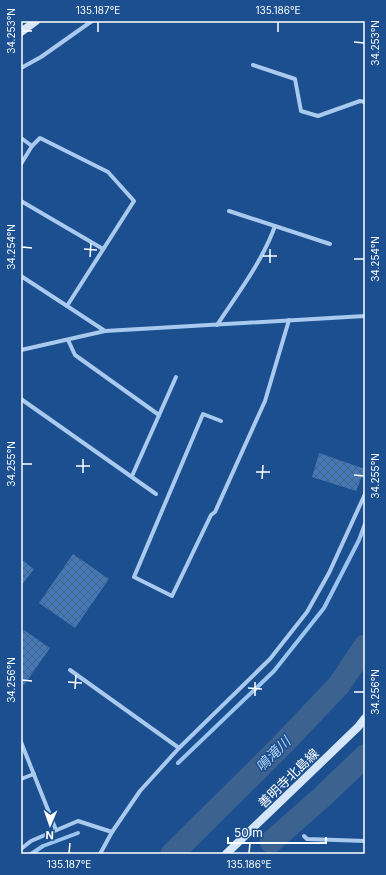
<svg xmlns="http://www.w3.org/2000/svg" width="386" height="875" font-family="Inter,'Noto Sans JP',sans-serif">
	<style>
		.lines { fill: none; stroke-linecap: round; stroke-linejoin: round }
		.stream { stroke: #9cc4f0; stroke-width: 4 }
		.river { stroke: #3c6290; stroke-width: 23 }
		.building { fill: url(#building-cross-hatch) }
		.minor { stroke: #a9c9ee; stroke-width: 4 }
		.secondary { stroke: #d6e6fa; stroke-width: 8 }
		.ticks { fill: none; stroke: #fff; stroke-width: 1.5 }
		.labels { text-anchor: middle; stroke-width: 3; stroke-linejoin: round; paint-order: stroke }
		.street-label { font-size: 13px; fill: #fff; stroke: #1b4f8f }
		.water-label { font-size: 14px; font-style: italic; fill: #b5d3f5; stroke: #1b4f8f }
		.neatline { fill: none; stroke: #fff; stroke-width: 1.5 }
		.ticks-label { font-size: 10px; text-anchor: middle; fill: #fff }
	</style>
	<defs>
		<pattern id="building-cross-hatch" width="8" height="8" patternUnits="userSpaceOnUse"><rect width="8" height="8" fill="#4478b7"/><path d="M0 0l8 8M0 8l8-8" fill="none" stroke="#486282"/></pattern>
	</defs>
	<rect width="100%" height="100%" fill="#1b4f8f"/>
	<g class="lines">
		<g class="stream">
			<polyline points="178,763 274,671 324,608 359,540 365,524"/>
			<polyline points="31,854 43,846 78,833"/>
		</g>
		<g class="river">
			<polyline points="271,842 322,797 365,756"/>
			<polyline points="172,854 279,748 339,685 365,646"/>
		</g>
	</g>
	<g class="building">
		<polygon points="319,453 365,469 356,491 312,477"/>
		<polygon points="73,554 109,579 75,628 39,603"/>
		<polygon points="21,559 34,569 21,586"/>
		<polygon points="24,630 50,648 24,685 21,683 21,635"/>
	</g>
	<g class="lines">
		<g class="minor">
			<polyline points="253,65 295,79 301,111 318,116 360,101 365,102"/>
			<polyline points="21,68 41,57 92,21"/>
			<polyline points="21,138 32,146 40,138 108,172 134,201 67,306 105,331"/>
			<polyline points="21,164 32,146"/>
			<polyline points="21,201 103,249"/>
			<polyline points="229,211 330,244"/>
			<polyline points="21,276 67,306"/>
			<path d="M217,325C238,293 262,262 275,226"/>
			<polyline points="68,340 75,355 159,415"/>
			<polyline points="21,350 105,331 365,316"/>
			<polyline points="21,399 156,494"/>
			<polyline points="221,421 203,414 134,577 172,596 211,515 215,512 265,401 289,320"/>
			<polyline points="132,476 176,377"/>
			<polyline points="70,670 179,748"/>
			<polyline points="21,742 56,830"/>
			<polyline points="21,779 34,774"/>
			<polyline points="304,836 307,839 365,841"/>
			<polyline points="21,849 31,841 78,821 112,832"/>
			<polyline points="100,854 112,832 140,791 179,748 270,659 307,612 329,573 365,494"/>
		</g>
		<g class="secondary">
			<polyline points="21,32 36,21"/>
			<polyline points="226,854 358,727 365,718"/>
		</g>
	</g>
	<path class="ticks" d="M22,31H32M98,32V22M278,32V22M354,42L364,43M22,247L32,248M84,249L97,250M263,256H277M90,257L91,243M354,259H364M270,263V249M22,464H32M76,466H90M256,472H270M83,473V459M354,475L364,476M262,479L263,465M22,680L32,681M68,682L82,683M248,688L262,689M75,689L76,675M354,692H364M255,696V682M69,853L70,843M249,853L250,843"/>
	<g class="labels">
		<g class="street-label">
			<text transform="translate(288 778) rotate(-44)" y="5">善明寺北島線</text>
		</g>
		<g class="water-label">
			<text transform="translate(273 754) rotate(-45)" y="5">鳴滝川</text>
		</g>
	</g>
	<rect width="386" height="875" fill="none" stroke="#1b4f8f" stroke-width="44"/>
	<g transform="translate(50 825) rotate(182)" stroke="#1b4f8f" stroke-width="3" paint-order="stroke">
	<path d="M0-3L7 15L0 10L-7 15Z" fill="#ffffff"/>
	<text y="-6" font-size="11" font-weight="bold" text-anchor="middle" fill="#ffffff">N</text>
	</g>
	<path d="M228 837v6h98v-6" fill="none" stroke="#ffffff" stroke-width="2"/>
	<text x="234" y="837" font-size="12" fill="#ffffff" stroke="#1b4f8f" stroke-width="3" paint-order="stroke">50 m</text>
	<rect x="22" y="22" width="342" height="831" class="neatline"/>
	<g class="ticks-label">
		<text x="98" y="14">135.187°E</text>
		<text x="278" y="14">135.186°E</text>
		<text transform="translate(11 31) rotate(-90)" y="4">34.253°N</text>
		<text transform="translate(375 43) rotate(-90)" y="4">34.253°N</text>
		<text transform="translate(11 247) rotate(-90)" y="4">34.254°N</text>
		<text transform="translate(375 259) rotate(-90)" y="4">34.254°N</text>
		<text transform="translate(11 464) rotate(-90)" y="4">34.255°N</text>
		<text transform="translate(375 476) rotate(-90)" y="4">34.255°N</text>
		<text transform="translate(11 680) rotate(-90)" y="4">34.256°N</text>
		<text transform="translate(375 692) rotate(-90)" y="4">34.256°N</text>
		<text x="69" y="868">135.187°E</text>
		<text x="249" y="868">135.186°E</text>
	</g>
</svg>
